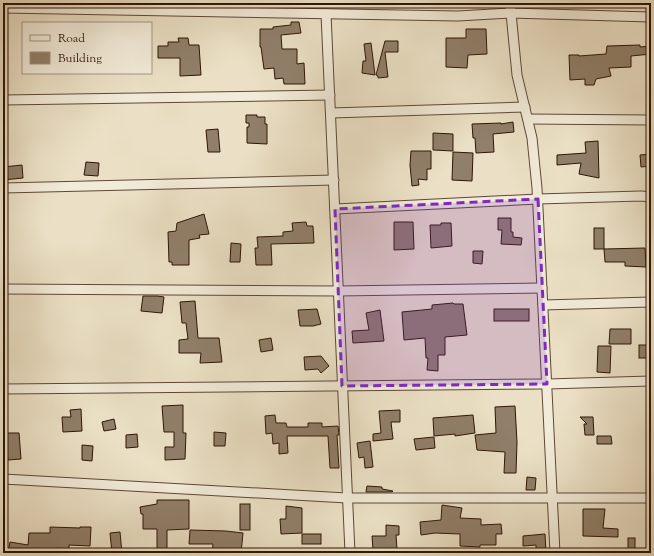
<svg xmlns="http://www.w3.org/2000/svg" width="654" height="556" font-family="'Sorts Mill Goudy',serif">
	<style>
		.building { fill: #907f69; stroke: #2e1506 }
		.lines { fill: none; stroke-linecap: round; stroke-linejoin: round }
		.street-casing { stroke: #5d4836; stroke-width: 11 }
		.street { stroke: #f2ebd9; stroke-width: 9 }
		.marked { fill: #7b2cbf; fill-opacity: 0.2; stroke: #7b2cbf; stroke-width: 3; stroke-dasharray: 8 5; stroke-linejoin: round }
	</style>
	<rect width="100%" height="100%" fill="#ebe0c5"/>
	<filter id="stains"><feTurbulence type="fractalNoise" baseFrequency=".005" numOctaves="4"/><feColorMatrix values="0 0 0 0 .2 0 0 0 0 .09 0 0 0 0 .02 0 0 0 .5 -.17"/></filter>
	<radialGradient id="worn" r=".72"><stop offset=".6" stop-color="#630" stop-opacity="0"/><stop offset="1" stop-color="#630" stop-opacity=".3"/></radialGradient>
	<g class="building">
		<polygon points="291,22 299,22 301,33 281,35 282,49 297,49 297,64 304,63 305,84 284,84 283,78 275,79 274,68 264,69 261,47 260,47 260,29 273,29 273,27 291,25"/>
		<polygon points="466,29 486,29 487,54 468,55 467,68 446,67 446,38 466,38"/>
		<polygon points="178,38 188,38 189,45 199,45 201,75 180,76 180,58 158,58 158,46 168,46 168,42 179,42"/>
		<polygon points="385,41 398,41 398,52 385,52 388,77 378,78 378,76 376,75"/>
		<polygon points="371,43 375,75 362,73 363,61 366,61 364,44"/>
		<polygon points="640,45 640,47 651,46 651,54 631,56 631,67 609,68 611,76 596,79 594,85 585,85 585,79 570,80 569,55 579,55 579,56 606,54 607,46"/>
		<polygon points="246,115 257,115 257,117 265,117 265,124 267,124 267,144 247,143 247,127 249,127 249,123 246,123"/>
		<polygon points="513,122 514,132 493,134 494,152 476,153 475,138 473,138 472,124 501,123 501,124"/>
		<polygon points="218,129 220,152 208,152 206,130"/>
		<polygon points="433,133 453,134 453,151 433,150"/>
		<polygon points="598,141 599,178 579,174 581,163 557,165 557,155 586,153 585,142"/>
		<polygon points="411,151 431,151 431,169 427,169 427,180 418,179 419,185 412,186 410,165"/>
		<polygon points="453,152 473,153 472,181 452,180"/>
		<polygon points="651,154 651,166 641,167 640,155"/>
		<polygon points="86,162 99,163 98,176 84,175"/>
		<polygon points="22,165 23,178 3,180 3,167"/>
		<polygon points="204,214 209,234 199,235 200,238 189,240 189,265 172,265 172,262 169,262 168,232 176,231 177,223"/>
		<polygon points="498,218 511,218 511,232 513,232 513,237 522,238 521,245 501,244 502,230 498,230"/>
		<polygon points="306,222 307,226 313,226 314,243 271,244 272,265 256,265 255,248 258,248 257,237 283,236 283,232 293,231 292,223"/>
		<polygon points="394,222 413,222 414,249 394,250"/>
		<polygon points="441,223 451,223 452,246 431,248 430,225 441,225"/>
		<rect x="594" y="228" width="10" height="21"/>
		<polygon points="231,243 241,244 240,262 230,262"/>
		<polygon points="645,248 646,267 625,266 625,262 605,262 604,249"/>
		<polygon points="473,251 483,251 482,264 473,263"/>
		<polygon points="143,296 157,296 164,297 162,313 141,311"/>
		<polygon points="195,301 198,338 219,338 222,362 200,363 201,353 179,353 179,340 188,339 186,323 182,323 180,302"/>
		<polygon points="453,303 454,304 463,304 467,335 445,337 445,355 438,355 438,371 427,370 428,358 426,358 425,338 404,340 402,312 432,309 432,305"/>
		<polygon points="317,309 321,324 313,326 300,326 298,310"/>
		<rect x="494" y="309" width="35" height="12"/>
		<polygon points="380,310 384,341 353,343 352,331 369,330 366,313"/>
		<polygon points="610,329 631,329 631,344 609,344"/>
		<polygon points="271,338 273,350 261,352 259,340"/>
		<rect x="639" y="345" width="12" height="13"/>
		<polygon points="598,346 611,346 610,373 597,372"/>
		<polygon points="321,356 329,366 321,373 318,369 305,370 304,357"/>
		<polygon points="183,405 183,433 186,433 185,459 165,460 165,447 174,447 174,432 164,432 162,406"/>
		<polygon points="515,406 517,442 516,473 504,473 505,452 477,450 475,435 496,433 495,407"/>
		<polygon points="81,409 82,431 63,432 62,417 71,417 70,410"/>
		<polygon points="400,410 400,422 391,422 393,439 373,441 373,434 381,433 379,411"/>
		<polygon points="275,415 276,423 286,423 287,427 308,427 308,423 322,423 322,427 338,426 339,435 337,435 339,468 330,468 328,436 287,436 288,453 279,454 279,443 273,444 272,433 266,434 265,416"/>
		<polygon points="473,415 475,433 455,436 455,434 434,436 433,418"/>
		<polygon points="580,417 593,417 594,435 585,435 584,424 587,424"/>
		<polygon points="114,419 116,429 104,431 102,422"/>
		<polygon points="214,432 226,433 225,446 214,446"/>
		<polygon points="3,433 19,433 21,459 8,460 7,454 3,454"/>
		<polygon points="137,434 138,447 126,448 126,435"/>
		<polygon points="597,436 611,436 612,444 597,444"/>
		<polygon points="434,437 435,448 416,450 414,439"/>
		<polygon points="370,441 373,467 365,468 364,457 359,458 357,443"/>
		<polygon points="82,445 93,446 92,461 82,460"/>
		<polygon points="527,477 536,478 535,490 526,490"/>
		<polygon points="367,486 382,487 382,489 393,491 392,492 366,492"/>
		<polygon points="157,500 189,500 189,529 167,530 167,551 157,550 157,529 143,529 143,514 141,514 140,507 157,504"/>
		<rect x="240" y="504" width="10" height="26"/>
		<polygon points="442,505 462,508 460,518 481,519 481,525 501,524 502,534 496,534 496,545 480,545 480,547 460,546 460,534 435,533 421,535 420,522 441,520"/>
		<polygon points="286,506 302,508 302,533 281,534 280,519 286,519"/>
		<polygon points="583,509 605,509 603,528 618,529 618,537 583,536"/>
		<polygon points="386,525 399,526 399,535 396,535 397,549 373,550 372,536 386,536"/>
		<polygon points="50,527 80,528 80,527 91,527 90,546 69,545 69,553 54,553 54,551 38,551 38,553 8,553 10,542 28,545 29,533 50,533"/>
		<polygon points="190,530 226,531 243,533 241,553 212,553 213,544 189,544"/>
		<polygon points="120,532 122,553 112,553 110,533"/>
		<rect x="302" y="534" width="19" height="10"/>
		<polygon points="545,534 546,553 536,553 536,545 523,546 523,536"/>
		<rect x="628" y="538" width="7" height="15"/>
	</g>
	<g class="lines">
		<defs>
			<g id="street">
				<polyline points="510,3 517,75 532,138 537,188 555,553"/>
				<polyline points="3,8 458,16 510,13 651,17"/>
				<polyline points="326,14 350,553"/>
				<polyline points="3,100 330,95"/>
				<polyline points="331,113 525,107"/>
				<polyline points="528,119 651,120"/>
				<polyline points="3,188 334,180"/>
				<polyline points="335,209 538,199 641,196 651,197"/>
				<polyline points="3,289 338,291 542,288"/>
				<polyline points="543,305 651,302"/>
				<polyline points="3,389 547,384 651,381"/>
				<polyline points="3,479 347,498 651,498"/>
			</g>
		</defs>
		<use href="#street" class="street-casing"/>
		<use href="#street" class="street"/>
	</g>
	<path class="marked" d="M538,199L547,384L342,386L335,209Z"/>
	<rect width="654" height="556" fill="none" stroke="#ebe0c5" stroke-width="16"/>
	<rect x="4" y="4" width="646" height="548" fill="none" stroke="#2e1506" stroke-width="2"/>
	<rect x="8" y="8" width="638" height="540" fill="none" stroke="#2e1506"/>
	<rect x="22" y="22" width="130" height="52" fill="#f2ebd9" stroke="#a49585"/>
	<rect x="30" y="35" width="20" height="6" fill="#f2ebd9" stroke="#a49585"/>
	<text x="58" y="42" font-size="12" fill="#2e1506">Road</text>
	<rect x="30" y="52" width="20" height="12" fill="#907f69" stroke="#a49585"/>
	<text x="58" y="62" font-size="12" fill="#2e1506">Building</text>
	<rect width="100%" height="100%" filter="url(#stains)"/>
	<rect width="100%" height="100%" fill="url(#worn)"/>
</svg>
